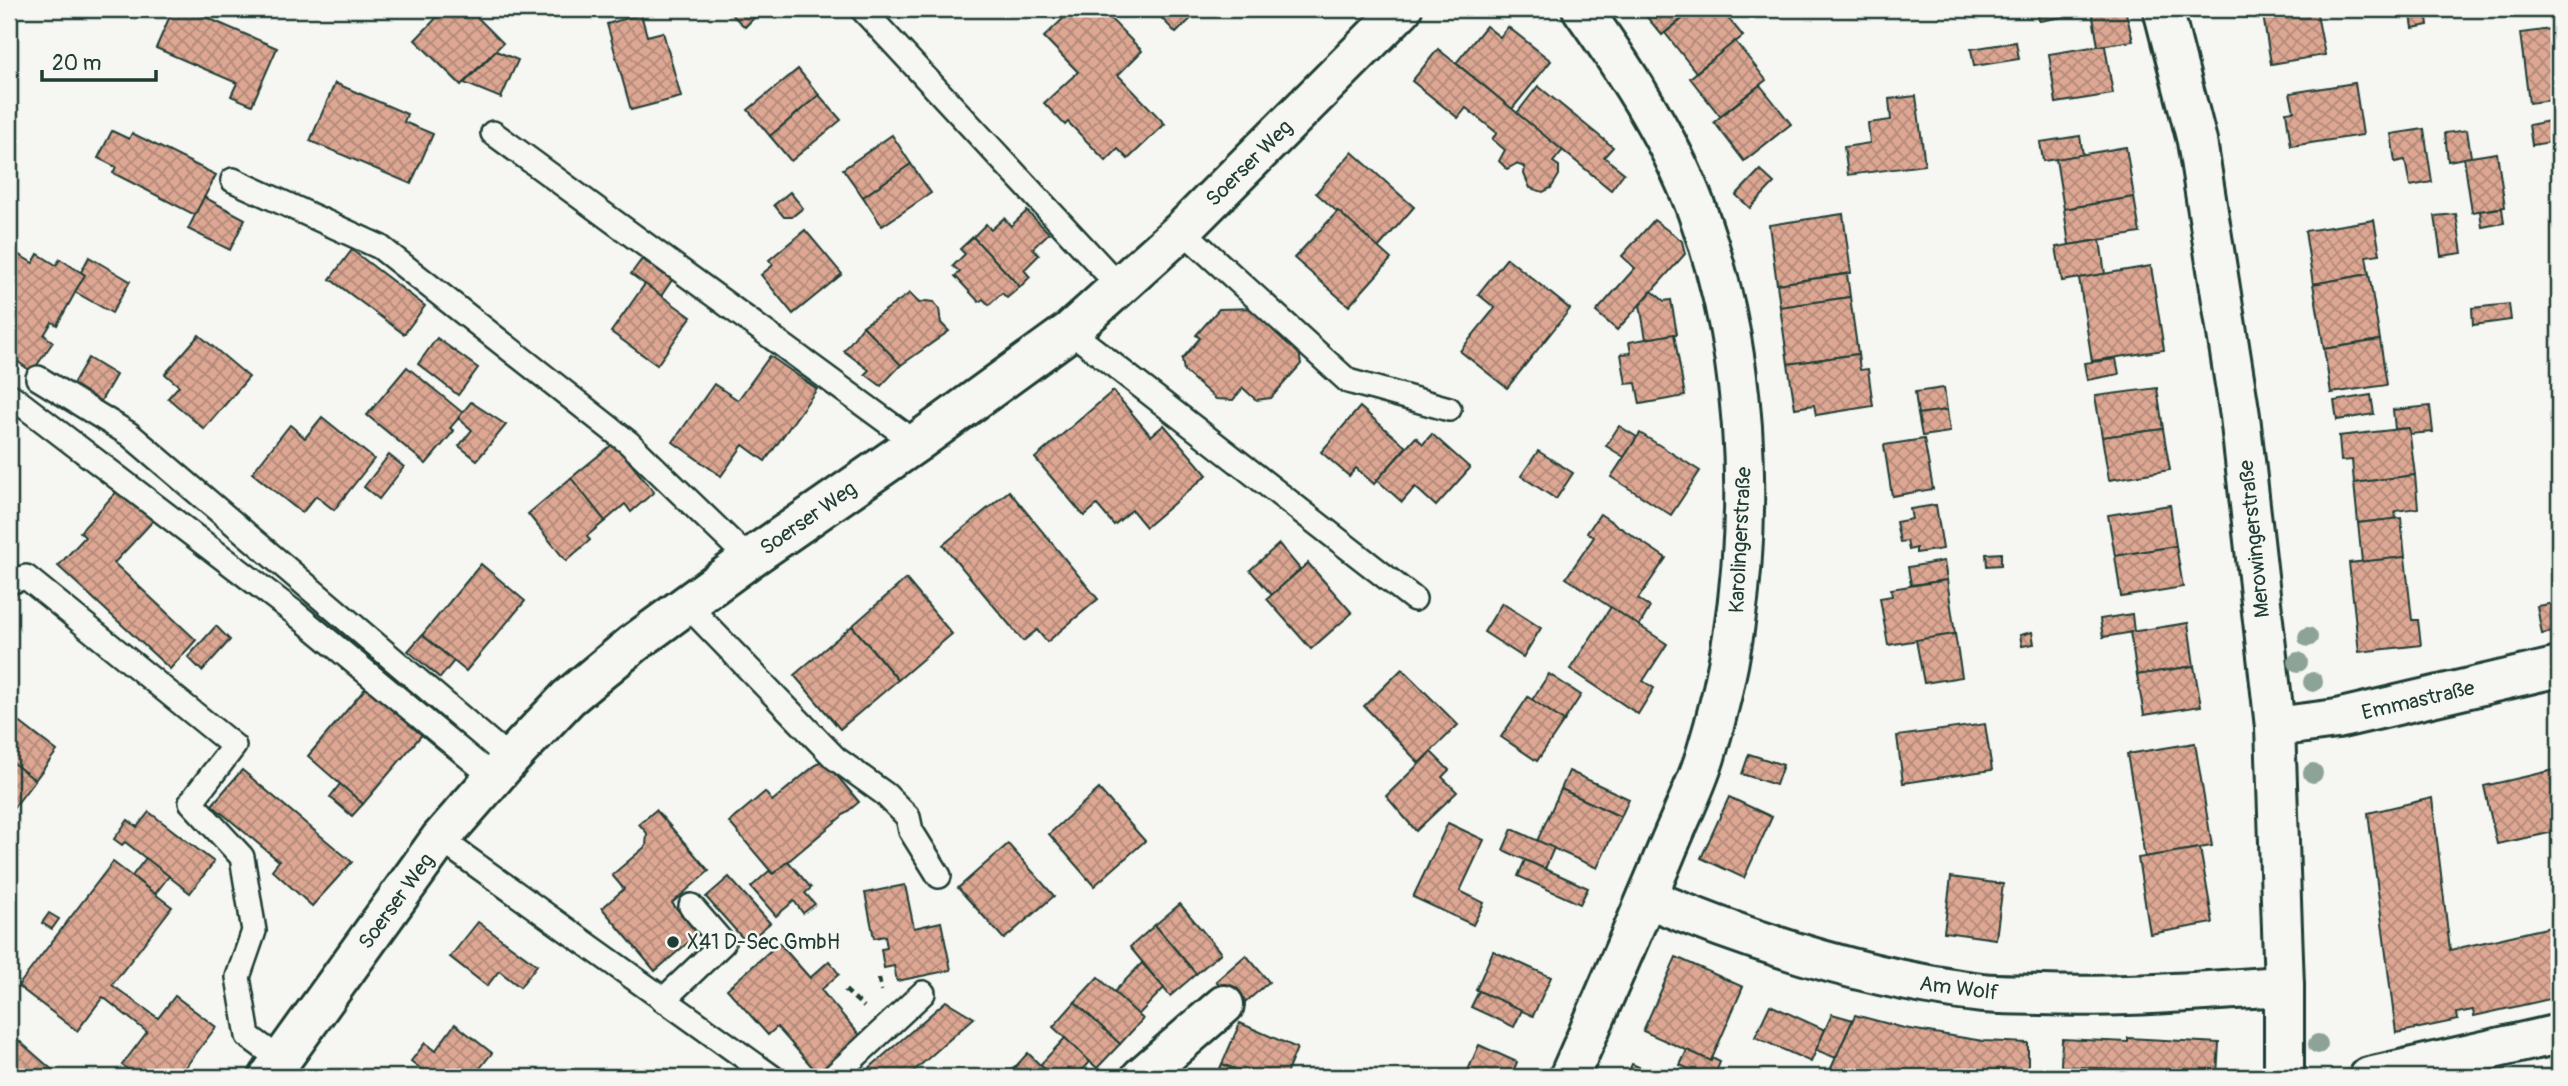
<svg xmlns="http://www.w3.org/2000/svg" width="2568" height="1086" font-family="Pangolin,sans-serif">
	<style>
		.building { fill: url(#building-cross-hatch); stroke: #1f3d34; stroke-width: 2 }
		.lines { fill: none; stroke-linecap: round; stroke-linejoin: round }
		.lane-casing { stroke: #1f3d34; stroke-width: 28 }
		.street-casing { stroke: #1f3d34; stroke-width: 44 }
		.secondary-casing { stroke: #1f3d34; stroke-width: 44 }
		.path { stroke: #1f3d34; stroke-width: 4.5; stroke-dasharray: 7 5; stroke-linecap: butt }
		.lane { stroke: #f6f6f2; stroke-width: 23 }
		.street { stroke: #f6f6f2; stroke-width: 38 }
		.secondary { stroke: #f6f6f2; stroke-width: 38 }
		.tree { fill: #8ea398 }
		.poi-dot { fill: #1f3d34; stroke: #f6f6f2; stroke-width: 2.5 }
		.labels { text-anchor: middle; stroke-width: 5; stroke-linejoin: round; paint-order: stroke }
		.street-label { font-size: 21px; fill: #1f3d34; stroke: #f6f6f2 }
		.poi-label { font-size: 21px; fill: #1f3d34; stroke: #f6f6f2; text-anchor: start }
	</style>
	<defs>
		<pattern id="building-cross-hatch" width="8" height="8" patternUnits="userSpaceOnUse" patternTransform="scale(1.75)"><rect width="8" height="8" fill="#dda793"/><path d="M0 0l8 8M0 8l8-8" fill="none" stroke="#b38979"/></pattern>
	</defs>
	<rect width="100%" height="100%" fill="#f6f6f2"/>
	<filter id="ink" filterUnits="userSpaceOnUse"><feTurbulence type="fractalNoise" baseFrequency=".0143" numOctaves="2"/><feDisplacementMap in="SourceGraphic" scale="14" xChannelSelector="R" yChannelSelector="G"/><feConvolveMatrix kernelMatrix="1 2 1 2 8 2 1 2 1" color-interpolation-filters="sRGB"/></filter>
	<g filter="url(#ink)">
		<g class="building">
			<polygon points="173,9 187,9 277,48 252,105 231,96 237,83 156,48"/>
			<polygon points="445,9 469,9 503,43 461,85 415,40"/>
			<polygon points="726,9 763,9 745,27"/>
			<polygon points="1073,9 1101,9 1142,51 1118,75 1165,124 1128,159 1118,149 1106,161 1068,122 1065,125 1044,103 1078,72 1044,37"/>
			<polygon points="1153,9 1201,9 1176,33"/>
			<polygon points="1640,9 1688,9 1690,12 1662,35"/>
			<polygon points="1695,9 1721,9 1743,36 1696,72 1665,33"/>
			<polygon points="2037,9 2092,9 2092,12 2039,21"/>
			<polygon points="2116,9 2125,9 2133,41 2098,46 2092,12"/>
			<polygon points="2270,9 2299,9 2271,13"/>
			<polygon points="2299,9 2316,9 2325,55 2271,64 2263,15"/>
			<polygon points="2410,9 2426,9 2428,25 2413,28"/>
			<polygon points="641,14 647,36 663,32 681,97 631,110 607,24"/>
			<polygon points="1486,26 1500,37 1508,27 1551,61 1512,109 1456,63"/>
			<polygon points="2559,28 2559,99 2529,103 2520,33"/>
			<polygon points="1735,41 1766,80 1720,116 1690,78"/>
			<polygon points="2016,42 2019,59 1974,66 1971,49"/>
			<polygon points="2098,46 2105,46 2113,94 2056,103 2049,54"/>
			<polygon points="1438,49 1563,150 1553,162 1559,166 1559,175 1551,188 1543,192 1530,188 1524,174 1525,167 1516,164 1507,169 1499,161 1505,150 1492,139 1497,133 1466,108 1458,118 1412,81"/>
			<polygon points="496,51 518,60 501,98 464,83"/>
			<polygon points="798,69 819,95 770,136 748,110"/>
			<polygon points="335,83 407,114 404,122 433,134 411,184 310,141"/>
			<polygon points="2355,83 2363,135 2291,146 2286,112 2294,111 2290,93"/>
			<polygon points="1760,85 1791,124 1744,161 1714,122"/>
			<polygon points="1538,86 1613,147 1604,157 1624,173 1611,190 1517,113"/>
			<polygon points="819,95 841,120 791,161 770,136"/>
			<polygon points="1916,96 1925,165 1848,175 1844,147 1870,143 1868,123 1891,120 1889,99"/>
			<polygon points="2554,120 2557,141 2532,145 2529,125"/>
			<polygon points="2424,129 2432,182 2410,186 2405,160 2395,162 2391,134"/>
			<polygon points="2467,130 2471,157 2448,161 2445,133"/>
			<polygon points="112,131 129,139 132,133 216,175 195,215 113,173 116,167 98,158"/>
			<polygon points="892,135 911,164 863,197 843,169"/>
			<polygon points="2080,136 2083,155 2043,161 2040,142"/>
			<polygon points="2126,147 2134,197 2064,209 2056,159"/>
			<polygon points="1352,152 1414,207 1378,248 1316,193"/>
			<polygon points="2497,153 2505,207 2472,212 2464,158"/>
			<polygon points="911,164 931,193 882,226 863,197"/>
			<polygon points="1760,170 1774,183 1750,208 1736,195"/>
			<polygon points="790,192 803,208 792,217 784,217 774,205"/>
			<polygon points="204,197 245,219 230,250 188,229"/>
			<polygon points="2134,197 2140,233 2069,245 2064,209"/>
			<polygon points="2502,208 2504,223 2482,227 2480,211"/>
			<polygon points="1027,211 1049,233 1033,248 1039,255 1024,270 1030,277 1020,287 973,237 986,224 991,230 1004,218 1011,226"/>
			<polygon points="1338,211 1391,259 1349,306 1294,258"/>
			<polygon points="1843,214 1851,273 1777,284 1769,225"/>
			<polygon points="2456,214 2462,253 2441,256 2435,216"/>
			<polygon points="1654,220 1682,241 1685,254 1617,330 1596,312 1635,268 1622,256"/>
			<polygon points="2374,220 2380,254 2366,256 2369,274 2313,284 2305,231"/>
			<polygon points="805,230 842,274 793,314 761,275 773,265 769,260"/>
			<polygon points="973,237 1020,287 1007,298 1002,293 989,305 983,299 979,302 955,276 960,272 953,266 965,254 960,249"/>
			<polygon points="2100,240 2105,274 2062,281 2056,247"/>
			<polygon points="9,249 33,263 38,254 56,265 60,259 85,275 57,325 52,322 44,335 53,342 32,372 9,355"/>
			<polygon points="352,250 425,306 404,334 330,279"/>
			<polygon points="89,257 130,281 112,313 75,292 85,275 81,272"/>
			<polygon points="1507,258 1570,309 1507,388 1460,351 1495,308 1478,294"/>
			<polygon points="642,259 672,280 661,296 631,274"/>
			<polygon points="2151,266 2164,350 2092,361 2079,278"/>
			<polygon points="1847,274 1850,297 1780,307 1777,284"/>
			<polygon points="2369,274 2380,340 2324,349 2313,284"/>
			<polygon points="645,284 691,317 657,365 611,332"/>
			<polygon points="1652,291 1664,301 1671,300 1677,334 1646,339 1640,305"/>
			<polygon points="910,293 919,303 926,301 934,302 939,309 941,323 949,331 901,365 863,326"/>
			<polygon points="1850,297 1858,354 1788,364 1780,307"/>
			<polygon points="2509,304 2511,320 2473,325 2472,308"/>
			<polygon points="1257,308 1283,330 1279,335 1299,352 1301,364 1271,398 1256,400 1243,388 1233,400 1216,399 1184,371 1182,359 1200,338 1196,335 1219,309"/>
			<polygon points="863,326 901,365 881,386 865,374 869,370 844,351"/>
			<polygon points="1674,334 1685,396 1640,404 1636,383 1626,384 1621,354 1631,353 1629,342"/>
			<polygon points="199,335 249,377 204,429 168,398 179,386 165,374"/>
			<polygon points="437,338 478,368 458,395 418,364"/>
			<polygon points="2380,340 2387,385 2331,393 2324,349"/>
			<polygon points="1858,354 1860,370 1868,369 1873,406 1816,415 1814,405 1795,408 1788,364"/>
			<polygon points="770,356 817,389 765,461 743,445 721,476 673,442 714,384 738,400"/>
			<polygon points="88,358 116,375 98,406 70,389"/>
			<polygon points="2116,359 2119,374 2087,380 2084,363"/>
			<polygon points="407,367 463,413 450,428 454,431 426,464 367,415"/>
			<polygon points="1944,388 1947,410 1918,414 1915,392"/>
			<polygon points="2157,388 2163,429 2102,437 2095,396"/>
			<polygon points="1113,391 1151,436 1164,425 1207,475 1146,527 1132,510 1114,525 1097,505 1084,516 1035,458"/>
			<polygon points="2371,395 2374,414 2337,420 2334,401"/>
			<polygon points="471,402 506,425 477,460 459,446 472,430 458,418"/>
			<polygon points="2430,406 2433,432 2410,434 2409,428 2395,429 2393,410"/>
			<polygon points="1360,407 1406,447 1374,484 1356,468 1349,476 1321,452"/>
			<polygon points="1947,410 1950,432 1922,436 1918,414"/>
			<polygon points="322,417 374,459 334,510 316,496 302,513 252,473 290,425 305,438"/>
			<polygon points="1619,426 1637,437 1624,457 1606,446"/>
			<polygon points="2409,428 2415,475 2354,483 2352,460 2341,461 2339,436"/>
			<polygon points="2163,429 2170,470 2109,480 2102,437"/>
			<polygon points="1640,433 1700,471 1671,515 1611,477"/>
			<polygon points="1432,434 1470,468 1436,506 1415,487 1402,502 1377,480 1416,437 1423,444"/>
			<polygon points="1924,439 1933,489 1892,496 1884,445"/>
			<polygon points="614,443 654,492 631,512 625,504 605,521 571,478"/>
			<polygon points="1538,451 1573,473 1556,499 1521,476"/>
			<polygon points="389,455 404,467 379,499 364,487"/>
			<polygon points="2415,475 2418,508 2395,511 2396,519 2358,523 2354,483"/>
			<polygon points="571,478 605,521 587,536 590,540 566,561 528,514"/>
			<polygon points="119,489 153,521 114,563 196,640 170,669 58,566 85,537 80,532"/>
			<polygon points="1009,491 1098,599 1047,642 1037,630 1023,641 943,545"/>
			<polygon points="1936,505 1943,549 1916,553 1916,548 1909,550 1907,541 1900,542 1896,522 1912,519 1910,509"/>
			<polygon points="2170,505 2176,546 2115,556 2108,515"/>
			<polygon points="1600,514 1666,558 1638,599 1650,607 1639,626 1566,578 1594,537 1587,533"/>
			<polygon points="2401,518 2405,557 2362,562 2358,523"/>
			<polygon points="1279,544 1300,569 1272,595 1250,570"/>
			<polygon points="2176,546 2183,587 2121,597 2115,556"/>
			<polygon points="2001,553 2001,565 1987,566 1986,554"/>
			<polygon points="2405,557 2412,620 2418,620 2421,645 2359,652 2349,563"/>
			<polygon points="1944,561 1947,580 1911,585 1908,567"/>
			<polygon points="1308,563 1352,613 1311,649 1267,599"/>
			<polygon points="481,564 525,601 466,671 422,635"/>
			<polygon points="906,579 952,634 898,680 852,626"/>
			<polygon points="1947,580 1955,634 1888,645 1880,598 1892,596 1891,589"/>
			<polygon points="1502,603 1541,628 1523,657 1484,632"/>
			<polygon points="2555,603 2559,631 2542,634 2537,606"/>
			<polygon points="1611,607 1667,644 1643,681 1654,688 1638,714 1570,669"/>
			<polygon points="2132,614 2134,632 2103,637 2100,619"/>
			<polygon points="2188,623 2194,666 2137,675 2130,632"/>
			<polygon points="216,626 230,640 202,671 188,657"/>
			<polygon points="852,626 898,680 840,729 794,675"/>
			<polygon points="2032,632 2034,644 2022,646 2020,635"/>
			<polygon points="1955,634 1962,677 1924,683 1916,640"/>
			<polygon points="422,635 454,661 440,678 408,651"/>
			<polygon points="2194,666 2201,706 2144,715 2137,675"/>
			<polygon points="1402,669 1458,725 1419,763 1364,706"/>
			<polygon points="1549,674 1581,695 1564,721 1532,700"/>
			<polygon points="370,683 425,731 363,804 308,756"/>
			<polygon points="1528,697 1564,721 1537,761 1501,737"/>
			<polygon points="9,714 57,751 35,780 9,760"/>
			<polygon points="1985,724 1992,770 1903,783 1897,736"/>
			<polygon points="2195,743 2212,846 2145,857 2127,754"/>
			<polygon points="1431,752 1449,770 1442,777 1457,792 1416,831 1386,796"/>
			<polygon points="1749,754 1783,765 1776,785 1742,774"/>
			<polygon points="823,759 859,802 773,874 729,822 765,792 772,801"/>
			<polygon points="9,760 35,780 12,810 9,807"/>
			<polygon points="2559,769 2559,831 2497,844 2484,786"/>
			<polygon points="242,770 352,862 312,906 272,870 279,861 212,805"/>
			<polygon points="1569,771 1629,799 1621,817 1561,789"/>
			<polygon points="340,784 363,804 352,816 330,797"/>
			<polygon points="1099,789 1145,841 1094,886 1049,834"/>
			<polygon points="1561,789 1621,817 1597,868 1537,841"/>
			<polygon points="1729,797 1772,817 1744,878 1701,858"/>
			<polygon points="2432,798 2450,950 2559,925 2559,997 2474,1016 2473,1010 2457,1013 2458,1020 2396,1033 2368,813"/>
			<polygon points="656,810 709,871 672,903 698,934 655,971 602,908 624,889 612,875 646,846 647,833 639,824"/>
			<polygon points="149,812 214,862 190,893 125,842 122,845 114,839 128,820 137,827"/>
			<polygon points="1448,823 1484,840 1460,891 1484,903 1473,925 1413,897"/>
			<polygon points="1512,829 1554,848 1545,869 1503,850"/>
			<polygon points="1008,844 1054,896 1004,939 958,888"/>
			<polygon points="2200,848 2213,923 2150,934 2138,858"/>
			<polygon points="146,858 169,876 155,894 132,876"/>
			<polygon points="1525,860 1588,888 1580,904 1518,876"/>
			<polygon points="788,861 811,888 805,893 815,904 803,913 794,901 776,916 751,887 769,871 773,874"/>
			<polygon points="113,862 172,907 112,985 158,1018 175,996 216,1027 178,1077 139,1077 122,1065 147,1032 103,997 77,1031 18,986"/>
			<polygon points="729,877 770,923 747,943 706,897"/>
			<polygon points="1951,877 2003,884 1996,939 1944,932"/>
			<polygon points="905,885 914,928 941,922 951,970 897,981 894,966 884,968 881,949 887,948 885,936 874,938 865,893"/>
			<polygon points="1180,904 1221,953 1196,974 1155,925"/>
			<polygon points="49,913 59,919 52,929 42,923"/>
			<polygon points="478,922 537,965 520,987 499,971 487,986 450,957"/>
			<polygon points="1155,925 1196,974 1170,996 1130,947"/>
			<polygon points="779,943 810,978 829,961 839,974 821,990 864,1040 821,1077 777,1027 768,1035 727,989"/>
			<polygon points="1493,951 1551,977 1533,1016 1476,990"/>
			<polygon points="1246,955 1269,982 1240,1007 1216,981"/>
			<polygon points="1676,957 1743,987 1711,1061 1643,1031"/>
			<polygon points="1142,963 1164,988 1138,1015 1114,992"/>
			<polygon points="1098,977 1143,1019 1120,1044 1075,1002"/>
			<polygon points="1479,991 1522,1010 1514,1027 1471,1007"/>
			<polygon points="946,1001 974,1018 907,1077 859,1077"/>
			<polygon points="1075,1002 1120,1044 1097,1068 1053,1027"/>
			<polygon points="1770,1005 1825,1030 1811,1062 1755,1037"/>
			<polygon points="1832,1014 1853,1020 1836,1058 1816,1050"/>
			<polygon points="1855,1015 1904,1028 1983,1041 2028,1043 2028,1077 1827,1077"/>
			<polygon points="1240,1023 1297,1048 1285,1077 1254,1077 1222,1064"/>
			<polygon points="455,1024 492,1053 473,1077 431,1077 411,1061 425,1043 435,1051"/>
			<polygon points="9,1032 57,1074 54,1077 9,1077"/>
			<polygon points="1065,1038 1090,1062 1076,1077 1054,1077 1040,1065"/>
			<polygon points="2128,1038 2219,1043 2217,1075 2061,1066 2062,1039 2128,1042"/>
			<polygon points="1479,1045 1517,1062 1511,1077 1465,1077"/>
			<polygon points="1687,1050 1711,1061 1712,1058 1720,1062 1714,1077 1707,1077 1680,1065"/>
			<polygon points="1028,1053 1040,1065 1054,1077 1006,1077"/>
			<polygon points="1222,1064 1254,1077 1216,1077"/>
			<polygon points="1632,1064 1661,1077 1626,1077"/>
			<polygon points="2559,1068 2559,1077 2518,1077"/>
			<polygon points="1338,1071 1348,1076 1348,1077 1335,1077"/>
			<polygon points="2148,1071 2224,1076 2224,1077 2147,1077"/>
		</g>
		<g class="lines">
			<defs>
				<g id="lane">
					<polyline points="862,9 1120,287"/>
					<polyline points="493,133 916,443"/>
					<polyline points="233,180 380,247 629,443 749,559"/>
					<polyline points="1182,230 1348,381 1449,409"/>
					<polyline points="1070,331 1414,599"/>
					<polyline points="38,378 129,434 510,759"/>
					<polyline points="11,396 295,613 494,778"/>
					<polyline points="9,582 26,577 234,746 191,802 242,857 254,931 238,977 248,1036 282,1061"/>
					<polyline points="687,605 835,758 885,794 908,817 911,831 939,876"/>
					<polyline points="440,839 772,1077"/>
					<polyline points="663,1000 723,943 691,906"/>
					<polyline points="833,1077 923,993"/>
				</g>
				<g id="street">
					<polyline points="2275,727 2337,719 2559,667"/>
					<path d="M1647,898C1754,943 1867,979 1982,993C2001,995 2021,994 2041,995C2122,998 2203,991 2284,986"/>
					<polyline points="1141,1077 1224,1005"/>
					<path d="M1569,1077C1602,1002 1635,927 1666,852C1679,820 1695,789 1705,757C1757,589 1759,389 1701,222C1675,146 1628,74 1582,9"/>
					<polyline points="2369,1077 2559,1034"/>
				</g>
				<g id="secondary">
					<polyline points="2163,9 2197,141 2240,416 2275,727 2284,986 2284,1077"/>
					<polyline points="269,1077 440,839 510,759 568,698 633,644 749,559 916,443 1070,331 1182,230 1402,9"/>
				</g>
			</defs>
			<use href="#lane" class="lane-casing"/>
			<use href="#street" class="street-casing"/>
			<use href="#secondary" class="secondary-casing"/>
			<g class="path">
				<polyline points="879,978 881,991"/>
				<polyline points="845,990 864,1007"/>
			</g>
			<use href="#lane" class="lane"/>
			<use href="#street" class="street"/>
			<use href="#secondary" class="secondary"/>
		</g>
		<g class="tree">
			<circle cx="2308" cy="637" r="10"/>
			<circle cx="2298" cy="662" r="10"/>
			<circle cx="2313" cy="682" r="10"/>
			<circle cx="2313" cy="773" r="10"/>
			<circle cx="2318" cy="1044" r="10"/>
		</g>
	</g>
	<circle class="poi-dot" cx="673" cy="942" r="7"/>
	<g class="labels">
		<g class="street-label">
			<text transform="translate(1249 163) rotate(-45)" y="7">Soerser Weg</text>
			<text transform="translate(808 518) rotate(-35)" y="7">Soerser Weg</text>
			<text transform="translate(2254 539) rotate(-96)" y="7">Merowingerstraße</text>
			<text transform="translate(1740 540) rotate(-87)" y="7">Karolingerstraße</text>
			<text transform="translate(2418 700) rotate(-13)" y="7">Emmastraße</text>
			<text transform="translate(396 901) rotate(-54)" y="7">Soerser Weg</text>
			<text transform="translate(1959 988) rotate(7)" y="7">Am Wolf</text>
		</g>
		<g class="poi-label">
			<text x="687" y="949">X41 D-Sec GmbH</text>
		</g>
	</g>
	<rect width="2568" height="1086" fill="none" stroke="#f6f6f2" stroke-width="35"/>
	<rect x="18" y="18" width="2533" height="1051" fill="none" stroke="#1f3d34" stroke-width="2.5" filter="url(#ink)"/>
	<path d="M42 70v10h114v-10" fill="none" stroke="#1f3d34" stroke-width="3.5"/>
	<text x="52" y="70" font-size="21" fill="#1f3d34" stroke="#f6f6f2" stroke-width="5" paint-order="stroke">20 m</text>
</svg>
